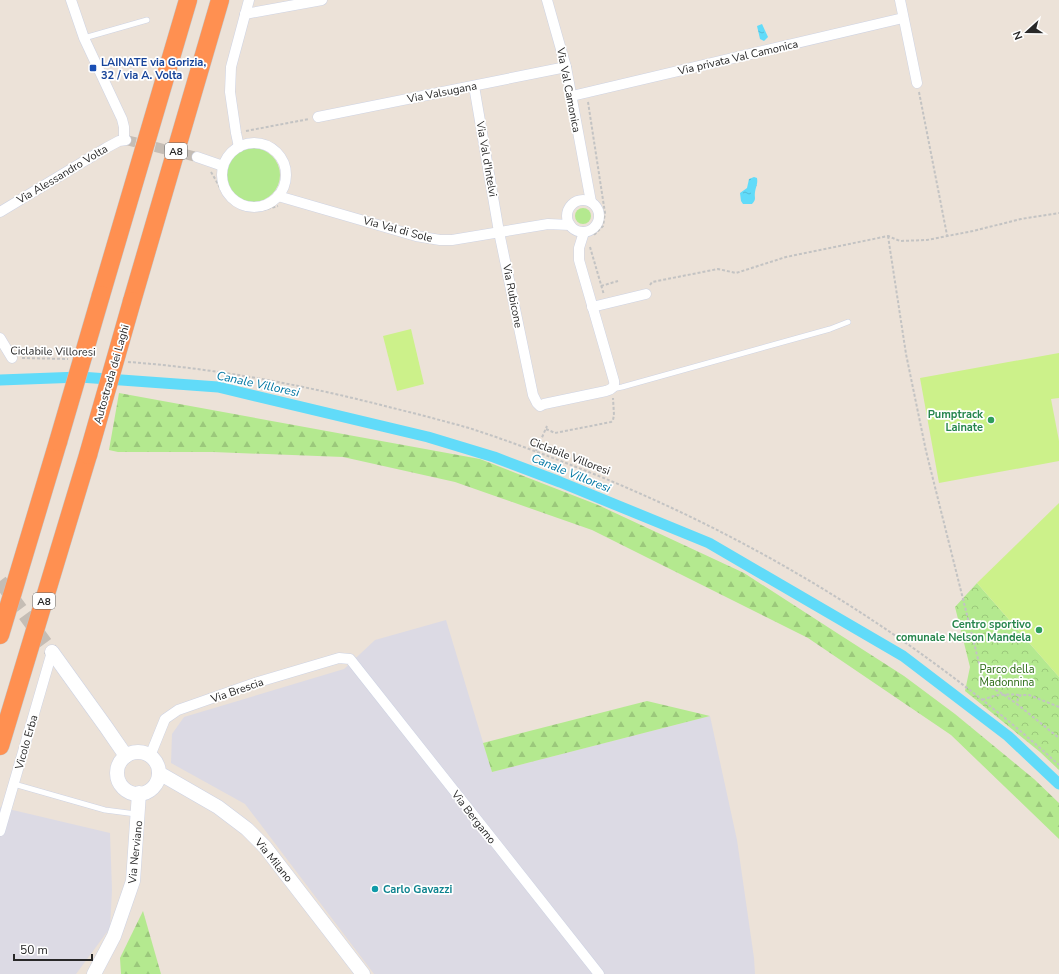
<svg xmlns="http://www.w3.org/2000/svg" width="1059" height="974" font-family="'Nunito Sans',sans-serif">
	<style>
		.industrial { fill: #dcdae4 }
		.grass { fill: #b4e98f }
		.forest { fill: url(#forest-firs) }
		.park { fill: url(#park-crowns) }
		.pitch { fill: #ccf18a }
		.water { fill: url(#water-ripples) }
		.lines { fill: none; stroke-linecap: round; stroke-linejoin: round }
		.canal { stroke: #61dbf9; stroke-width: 11 }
		.street-tunnel { stroke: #c5bdb5; stroke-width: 10; stroke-dasharray: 10 5; stroke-linecap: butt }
		.secondary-tunnel { stroke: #c5bdb5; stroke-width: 14; stroke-dasharray: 14 7; stroke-linecap: butt }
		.lane-casing { stroke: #ced3e3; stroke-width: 6 }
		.street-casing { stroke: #ced3e3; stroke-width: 11 }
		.secondary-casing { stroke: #ced3e3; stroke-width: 15 }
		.highway-casing { stroke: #c3c3c3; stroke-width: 19 }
		.path { stroke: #c3c3c3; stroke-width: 2; stroke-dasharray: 3 2; stroke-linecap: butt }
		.lane { stroke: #fff; stroke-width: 5 }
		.street { stroke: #fff; stroke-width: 10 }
		.secondary { stroke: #fff; stroke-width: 14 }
		.highway { stroke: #ff9051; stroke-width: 18 }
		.highway-bridge-casing { stroke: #c3c3c3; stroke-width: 19; stroke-linecap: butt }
		.highway-bridge { stroke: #ff9051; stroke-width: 18 }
		.transit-dot { fill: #1a4fb4; stroke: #fff; stroke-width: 1.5 }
		.leisure-dot { fill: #2e9e5b; stroke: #fff; stroke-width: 1.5 }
		.culture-dot { fill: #0f9aa8; stroke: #fff; stroke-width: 1.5 }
		.labels { text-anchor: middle; stroke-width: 3.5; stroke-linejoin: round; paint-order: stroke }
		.shield { fill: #fff; stroke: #686868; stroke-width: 1 }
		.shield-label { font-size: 10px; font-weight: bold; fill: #282828 }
		.street-label { font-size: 11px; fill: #282828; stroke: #fff }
		.transit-label { font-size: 11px; font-weight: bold; fill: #164399; stroke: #fff; text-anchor: start }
		.leisure-label { font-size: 11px; font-weight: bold; fill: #27864d; stroke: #fff; text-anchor: end }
		.park-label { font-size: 11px; fill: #2b6b13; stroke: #fff }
		.culture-label { font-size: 11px; font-weight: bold; fill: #0d838f; stroke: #fff; text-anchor: start }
		.water-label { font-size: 12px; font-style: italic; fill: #0177a3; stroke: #fff }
	</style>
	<defs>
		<pattern id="forest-firs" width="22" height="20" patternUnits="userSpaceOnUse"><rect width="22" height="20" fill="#b4e98f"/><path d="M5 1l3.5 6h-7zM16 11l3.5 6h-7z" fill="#9bc87b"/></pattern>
		<pattern id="park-crowns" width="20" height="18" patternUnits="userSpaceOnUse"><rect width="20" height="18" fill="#b4e98f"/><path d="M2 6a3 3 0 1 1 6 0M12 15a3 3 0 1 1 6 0" fill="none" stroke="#9bc87b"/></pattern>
		<pattern id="water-ripples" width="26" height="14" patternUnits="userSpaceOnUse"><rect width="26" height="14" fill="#61dbf9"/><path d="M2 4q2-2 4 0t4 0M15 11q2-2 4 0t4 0" fill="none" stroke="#54bcd5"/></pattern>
	</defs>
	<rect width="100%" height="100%" fill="#ece2d8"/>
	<g class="industrial">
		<polygon points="446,620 492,772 710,716 737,840 754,958 755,974 374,974 245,804 171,763 172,734 184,717 344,669 375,640"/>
		<polygon points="0,807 110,833 112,890 110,928 76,974 0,974"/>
	</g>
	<g class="grass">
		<circle cx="253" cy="175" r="27"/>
		<circle cx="583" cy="216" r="8"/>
	</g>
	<g class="forest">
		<polygon points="119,393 480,459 598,505 744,573 837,633 904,676 955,714 1034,779 1059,803 1059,839 951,735 808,638 592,530 455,482 343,457 213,452 118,452 109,450"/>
		<polygon points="647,701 710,716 492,772 483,743"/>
		<polygon points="143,911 161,974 121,974 120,958"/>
	</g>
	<polygon class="park" points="977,583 1059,677 1059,770 1040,752 965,691 970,667 955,607"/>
	<g class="pitch">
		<polygon points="411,329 424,384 397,391 383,336"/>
		<polygon points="1059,353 1059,398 1051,399 1059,441 1059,461 939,483 920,378"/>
		<polygon points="1059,503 1059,677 977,583"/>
	</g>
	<g class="water">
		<polygon points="762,24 768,37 764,41 760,39 757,26"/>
		<path d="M754,177L757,178C758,184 756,186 755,192C754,198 757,199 752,204H743L741,201L740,193L747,188L749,179Z"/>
	</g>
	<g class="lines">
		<polyline class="canal" points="0,380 80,377 218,387 428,437 494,457 560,482 709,543 903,656 1008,736 1059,784"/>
		<polyline class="street-tunnel" points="126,140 197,157"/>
		<polyline class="secondary-tunnel" points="0,581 52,652"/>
		<defs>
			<g id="lane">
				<polyline points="84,38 147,20"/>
				<polyline points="612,389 622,387 830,329 848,322"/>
				<polyline points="14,784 105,810 136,814"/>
			</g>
			<g id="street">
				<polyline points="71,0 84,38 122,119 124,127 124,140"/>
				<polyline points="547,0 566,67 591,202"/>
				<polyline points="900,0 917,83"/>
				<polyline points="245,14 322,0"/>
				<path d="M474,86L499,232L533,395L537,403L540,406L544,404L606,391C612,389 615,387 614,381L579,260V248L584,232"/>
				<polyline points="572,96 903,18"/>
				<polyline points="318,117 566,67"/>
				<circle cx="254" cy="175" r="32"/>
				<polyline points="239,147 236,133 230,92 231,67 249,0"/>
				<polyline points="197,157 223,166"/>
				<polyline points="278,196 416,236 440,240 452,240 548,224 570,225"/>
				<circle cx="583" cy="216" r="16"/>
				<polyline points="0,212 106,148 119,141 126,140"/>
				<polyline points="592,307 646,294"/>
				<polyline points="0,338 12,358"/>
				<polyline points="150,756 165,719 178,710 255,683 339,658 350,659 599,974"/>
				<polyline points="0,831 52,652"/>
			</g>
			<g id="secondary">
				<polyline points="52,652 106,727 126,756"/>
				<circle cx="138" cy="773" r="21"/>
				<polyline points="159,773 218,807 247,829 265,847 363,974"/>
				<polyline points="94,974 114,936 133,881 139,793"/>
			</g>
			<g id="highway">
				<polyline points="101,295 188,0"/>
				<polyline points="132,301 220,0"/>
				<polyline points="0,635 58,442"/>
				<polyline points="0,746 88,455"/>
			</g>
		</defs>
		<use href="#lane" class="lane-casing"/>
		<use href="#street" class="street-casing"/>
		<use href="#secondary" class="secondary-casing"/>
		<use href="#highway" class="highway-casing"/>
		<g class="path">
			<polyline points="919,92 947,235"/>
			<polyline points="588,102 605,213 603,226 593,236"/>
			<polyline points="246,131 309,119"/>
			<path d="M211,172C216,180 220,189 226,197C239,214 259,212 278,206"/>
			<polyline points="888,236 906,354 926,451 982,675 987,685 1003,694 1017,704"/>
			<polyline points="590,247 604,295"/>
			<polyline points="650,285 652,282 718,269 736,273 786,257 888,236 900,241 927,240 973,231 1021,219 1059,213"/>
			<polyline points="601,286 618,281"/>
			<polyline points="22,358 68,359"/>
			<path d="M128,362C211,368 293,383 373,403C405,411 437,419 469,428C503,439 538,452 571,465C750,534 917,636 1059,765"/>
			<polyline points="546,429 555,433 611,422 613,420 614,415 613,398"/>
			<polyline points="536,451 547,426"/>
			<path d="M982,700C997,694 1005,694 1021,695"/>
			<polyline points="1059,707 1029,695 1021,695 1018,698 1017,704 1059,738"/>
		</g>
		<use href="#lane" class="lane"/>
		<use href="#street" class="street"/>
		<use href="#secondary" class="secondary"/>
		<use href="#highway" class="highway"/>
		<defs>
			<g id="highway-bridge">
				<polyline points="58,442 101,295"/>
				<polyline points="88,455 132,301"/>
			</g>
		</defs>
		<use href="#highway-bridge" class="highway-bridge-casing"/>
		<use href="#highway-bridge" class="highway-bridge"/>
	</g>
	<rect class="transit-dot" x="89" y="64" width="8" height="8" rx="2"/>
	<g class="leisure-dot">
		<circle cx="991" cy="420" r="4"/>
		<circle cx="1039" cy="630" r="4"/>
	</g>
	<circle class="culture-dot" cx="375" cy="889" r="4"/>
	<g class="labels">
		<g class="shield">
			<rect x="165" y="143" width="22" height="16" rx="3"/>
			<rect x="33" y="593" width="22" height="16" rx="3"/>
		</g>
		<g class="shield-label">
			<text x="176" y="155">A8</text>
			<text x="44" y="605">A8</text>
		</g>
		<g class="street-label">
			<text transform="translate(738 57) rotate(-13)" y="4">Via privata Val Camonica</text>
			<text transform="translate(569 90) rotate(79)" y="4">Via Val Camonica</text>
			<text transform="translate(442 92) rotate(-11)" y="4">Via Valsugana</text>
			<text transform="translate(487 159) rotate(80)" y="4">Via Val d'Intelvi</text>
			<text transform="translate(62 174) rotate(-31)" y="4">Via Alessandro Volta</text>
			<text transform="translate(398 229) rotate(15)" y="4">Via Val di Sole</text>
			<text transform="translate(513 296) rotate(79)" y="4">Via Rubicone</text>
			<text transform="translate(53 351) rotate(1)" y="4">Ciclabile Villoresi</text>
			<text transform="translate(111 374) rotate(-74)" y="4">Autostrada dei Laghi</text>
			<text transform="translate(570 456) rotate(21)" y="4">Ciclabile Villoresi</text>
			<text transform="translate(237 690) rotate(-19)" y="4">Via Brescia</text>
			<text transform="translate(26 742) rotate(-74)" y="4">Vicolo Erba</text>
			<text transform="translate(474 817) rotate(52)" y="4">Via Bergamo</text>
			<text transform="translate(135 852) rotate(-84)" y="4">Via Nerviano</text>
			<text transform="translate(274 860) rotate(51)" y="4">Via Milano</text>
		</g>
		<g class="transit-label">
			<text x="101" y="66">LAINATE via Gorizia,<tspan x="101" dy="13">32 / via A. Volta</tspan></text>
		</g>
		<g class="leisure-label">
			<text x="983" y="418">Pumptrack<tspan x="983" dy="13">Lainate</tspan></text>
			<text x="1031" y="628">Centro sportivo<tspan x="1031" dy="13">comunale Nelson Mandela</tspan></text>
		</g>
		<g class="park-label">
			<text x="1007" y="673">Parco della<tspan x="1007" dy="13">Madonnina</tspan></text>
		</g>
		<g class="culture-label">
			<text x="383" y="893">Carlo Gavazzi</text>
		</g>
		<g class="water-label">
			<text transform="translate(258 384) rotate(12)" y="4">Canale Villoresi</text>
			<text transform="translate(571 473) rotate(22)" y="4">Canale Villoresi</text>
		</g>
	</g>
	<g transform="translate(1027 32) rotate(249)" stroke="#ffffff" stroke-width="3" paint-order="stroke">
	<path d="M0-3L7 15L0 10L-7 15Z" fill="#282828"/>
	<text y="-6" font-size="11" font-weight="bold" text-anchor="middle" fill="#282828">N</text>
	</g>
	<path d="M14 954v6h78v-6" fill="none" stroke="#282828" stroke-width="2"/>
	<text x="20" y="954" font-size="12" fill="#282828" stroke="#ffffff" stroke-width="3" paint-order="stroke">50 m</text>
</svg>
